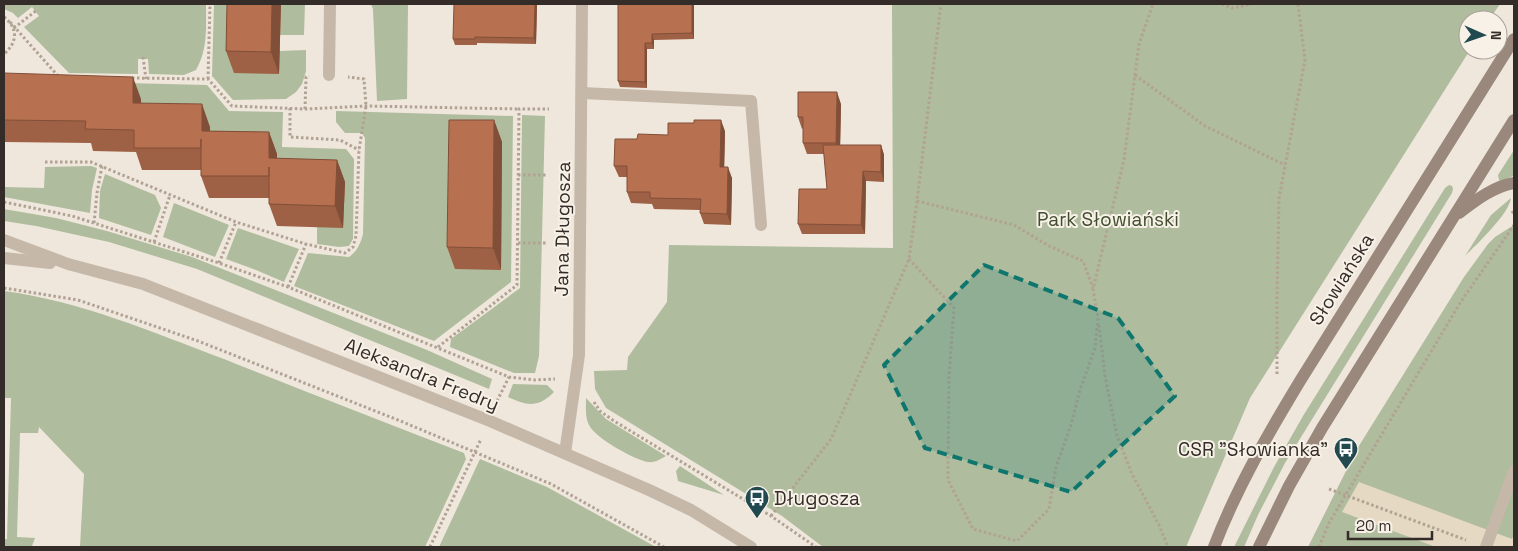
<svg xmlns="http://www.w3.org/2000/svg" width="1518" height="551" font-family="'Space Grotesk',sans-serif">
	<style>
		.green { fill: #afbc9d }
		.plaza { fill: #e5d9c4 }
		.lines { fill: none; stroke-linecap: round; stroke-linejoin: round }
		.path { stroke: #b1a293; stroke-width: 3; stroke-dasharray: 2.5 2.5; stroke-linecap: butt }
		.service { stroke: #c5b8a9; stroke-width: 12 }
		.minor { stroke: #c5b8a9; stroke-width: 12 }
		.tertiary { stroke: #c5b8a9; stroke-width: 12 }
		.secondary { stroke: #99887b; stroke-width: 12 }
		.wall { fill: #9e6145 }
		.shaded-wall { fill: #814f38 }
		.building { fill: #b87150; stroke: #814f38 }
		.marked { fill: #0f766e; fill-opacity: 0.2; stroke: #0f766e; stroke-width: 4; stroke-dasharray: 10 6; stroke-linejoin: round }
		.labels { text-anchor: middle; stroke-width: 4; stroke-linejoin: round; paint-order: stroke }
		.park-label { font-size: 19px; fill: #414f2f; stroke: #f7f1e7 }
		.street-label { font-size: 19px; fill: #332c28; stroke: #f7f1e7 }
		.poi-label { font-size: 19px; fill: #332c28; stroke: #f7f1e7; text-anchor: end }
	</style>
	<rect width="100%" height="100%" fill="#efe7dc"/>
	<g class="green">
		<path d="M4,4H206C206,28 208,49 196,70L184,75L149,74L148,59H138V74L69,73L24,27L39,16L32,7L18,18L13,13L4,9Z"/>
		<polygon points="214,4 236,4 280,51 306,50 306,71 302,84 296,92 286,99 233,100 212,76"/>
		<polygon points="281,4 305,4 304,35 280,35"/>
		<polygon points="371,4 408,4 407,99 377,101 373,9"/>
		<polygon points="892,4 1500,4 1489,20 1468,20 1468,50 1470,50 1250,398 1186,547 823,547 782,516 606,408 595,389 594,371 627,370 628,357 667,302 669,245 893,248"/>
		<polygon points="4,80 207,85 229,111 283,112 282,147 346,149 354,159 353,239 349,246 339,247 317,244 317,227 277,181 277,154 141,125 141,99"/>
		<path d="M336,111L513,116L511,282L434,341L294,286L308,253L349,257C357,251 360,245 363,234L365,138L362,133H345L336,122Z"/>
		<polygon points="522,115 545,116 539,356 535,373 514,373 450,347 451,339 520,288"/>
		<polygon points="1514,150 1513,176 1501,181 1499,180 1498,175"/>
		<polygon points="91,166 97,168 92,190 90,213 4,197 4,187 44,188 45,167"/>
		<polygon points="105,174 155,195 161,208 151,235 99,218 100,191"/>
		<polygon points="1449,185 1452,186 1453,189 1452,193 1285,463 1258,515 1244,547 1234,547 1274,467 1303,416 1445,188"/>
		<path d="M1511,198C1509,214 1477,244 1465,256L1491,215Z"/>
		<polygon points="174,203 229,225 215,257 163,237"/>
		<polygon points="4,209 56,218 107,231 192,257 427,350 492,379 489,389 197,269 109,242 36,226 4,221"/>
		<polygon points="1514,225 1514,547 1308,547 1357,449 1464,277 1488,244 1495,237"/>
		<polygon points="238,228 299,249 284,282 256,270 226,259"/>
		<path d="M4,291C80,301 152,332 224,359C304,391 384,422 464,453L466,459L425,547H80L84,474L39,427L38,433H20L17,537L35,538L32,546L29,547H4V539H7L11,398H4Z"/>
		<path d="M513,384L547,385L554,392C538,408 527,406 508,397Z"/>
		<path d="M586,398L606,419L666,456C661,459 655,463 648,462C635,460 595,438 589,425C585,417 586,407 586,398Z"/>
		<polygon points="480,459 547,487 656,547 439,547"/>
		<polygon points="680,466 724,495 678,481 676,471"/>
	</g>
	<polygon class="plaza" points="1359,482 1512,539 1514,534 1514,547 1436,547 1342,512"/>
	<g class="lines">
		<g class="path">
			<polyline points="1222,4 1232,8 1252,4"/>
			<path d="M4,17C18,28 18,42 4,54"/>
			<polyline points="10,22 59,77"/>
			<polyline points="14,28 37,10"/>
			<polyline points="143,57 146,79"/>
			<polyline points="1135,75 1205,126 1285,165"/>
			<polyline points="132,78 208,79 232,106 305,109 366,106 519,109"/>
			<polyline points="208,79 210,4"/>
			<polyline points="290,108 290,137 340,140 359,150"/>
			<polyline points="305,109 306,77 309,76"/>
			<polyline points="45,162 91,162 236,222 306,244 345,253 353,247 356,236 359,150 366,106 364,79 348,77"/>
			<polyline points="518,175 548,175"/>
			<polyline points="917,201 1014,225 1049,246 1083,261 1093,288"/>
			<polyline points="4,202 72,216 219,263 288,287 509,377 535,380 555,379"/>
			<polyline points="1512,211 1514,214"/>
			<polyline points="94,223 97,193 102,166"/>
			<polyline points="154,242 170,195"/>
			<polyline points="518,243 547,243"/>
			<polyline points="909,259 954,308 949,377 948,480 973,529 1017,541 1049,509 1056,467 1071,425 1080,390 1095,348 1098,319 1093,289 1124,160 1139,44 1153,4"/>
			<polyline points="219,263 236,222"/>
			<polyline points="288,287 306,244"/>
			<polyline points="4,288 78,300 198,341 398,420 551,484 664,547"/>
			<polyline points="1099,325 1105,376 1117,436 1132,474 1159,525 1168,547"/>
			<polyline points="438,347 517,285 519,109 549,109"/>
			<polyline points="1277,374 1277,299 1279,198 1305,60 1298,4"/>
			<polyline points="497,401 509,377"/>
			<polyline points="594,402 600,411 614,421 771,516 816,547"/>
			<polyline points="1329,489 1466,540"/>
			<polyline points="771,516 831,439 909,259 917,201 941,4"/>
			<polyline points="430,547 481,439"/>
			<polyline points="1319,547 1329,523 1460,303 1514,225"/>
		</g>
		<g class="service">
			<polyline points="582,93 751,101 761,225"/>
			<polyline points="1486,547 1514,471"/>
		</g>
		<g class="minor">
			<polyline points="329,75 330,4"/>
			<polyline points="565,453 579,355 582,4"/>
		</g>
		<g class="tertiary">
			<polyline points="4,240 68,264 143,284 490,421 649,490 691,510 751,547"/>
			<polyline points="4,258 50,263"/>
		</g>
		<g class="secondary">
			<path d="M1459,213C1475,201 1494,186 1514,183"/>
			<path d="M1214,547C1236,489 1268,434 1300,381L1514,39"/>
			<polyline points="1259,547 1289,486 1322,428 1514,120"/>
		</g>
	</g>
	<g class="wall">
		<polygon points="227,4 281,4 279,74 234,73 226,51"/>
		<polygon points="537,4 536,44 477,43 477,45 455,45 453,39"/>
		<polygon points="618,4 694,4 694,39 654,40 654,49 647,49 647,88 620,87 618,81"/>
		<polygon points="4,73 141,99 141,103 210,127 210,131 269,132 277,154 277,159 337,160 345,182 343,228 277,226 269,204 269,198 209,198 201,176 201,170 142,170 136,152 93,151 91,143 4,142"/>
		<polygon points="841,104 840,145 881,145 884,155 884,182 866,181 865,234 802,234 798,224 827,189 824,154 807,154 803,143 803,128 802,129 798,117"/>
		<polygon points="494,120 502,142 501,270 455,269 447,247"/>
		<polygon points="725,131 724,167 732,178 731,225 704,224 700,213 700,210 654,209 652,204 631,203 627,192 627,177 619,177 614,166 637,139 668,135"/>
	</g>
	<g class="shaded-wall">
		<polygon points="272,4 281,4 279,74 271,52"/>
		<polygon points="535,4 537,4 536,44 534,38"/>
		<polygon points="692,4 694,4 694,39 692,33"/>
		<polygon points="652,34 654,40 654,49 652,43"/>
		<polygon points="645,43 647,49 647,88 645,82"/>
		<polygon points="133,77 141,99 141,125 133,103"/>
		<polygon points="837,92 841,104 840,155 836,143"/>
		<polygon points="202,104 210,127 210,153 202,131"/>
		<polygon points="494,120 502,142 501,270 493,248"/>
		<polygon points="721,120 725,131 724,178 720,167"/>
		<polygon points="269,132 277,154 277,180 269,158"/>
		<polygon points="881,145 884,155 884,182 881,172"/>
		<polygon points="337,160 345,182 343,228 335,206"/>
		<polygon points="728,167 732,178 731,225 727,214"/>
		<polygon points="863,171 866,181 865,234 861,225"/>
	</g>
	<g class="building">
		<polygon points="227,4 272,4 271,52 226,51"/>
		<polygon points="454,4 535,4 534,38 475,37 475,39 453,39"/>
		<polygon points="618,4 692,4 692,33 652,34 652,43 645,43 645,82 618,81"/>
		<polygon points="4,73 133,77 133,103 202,104 202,131 269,132 269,158 337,160 335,206 269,204 269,167 269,176 201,176 201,139 201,148 134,148 134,130 85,129 86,121 4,120"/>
		<polygon points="798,92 837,92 836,143 803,143 803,117 798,117"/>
		<polygon points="449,120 494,120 493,248 447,247"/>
		<polygon points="694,120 721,120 720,167 728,167 727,214 700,213 701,199 650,198 650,192 627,192 627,166 614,166 615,139 637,139 638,134 668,135 668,123 694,123"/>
		<polygon points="823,145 881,145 881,172 863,171 861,225 798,224 799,189 827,189"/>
	</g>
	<path class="marked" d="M984,265L1118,318L1175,396L1071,492L925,448L884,365Z"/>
	<defs>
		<symbol id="bus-pin" viewBox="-11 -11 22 30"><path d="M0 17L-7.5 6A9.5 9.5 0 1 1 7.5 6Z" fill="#224950" stroke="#f7f1e7"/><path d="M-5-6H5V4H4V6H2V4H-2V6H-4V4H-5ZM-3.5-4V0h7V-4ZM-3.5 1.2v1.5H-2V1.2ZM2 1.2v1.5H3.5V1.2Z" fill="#fff"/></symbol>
	</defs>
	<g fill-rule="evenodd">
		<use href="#bus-pin" x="1332" y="435" width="28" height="38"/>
		<use href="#bus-pin" x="743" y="484" width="28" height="38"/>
	</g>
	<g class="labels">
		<g class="park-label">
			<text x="1108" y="226">Park Słowiański</text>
		</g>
		<g class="street-label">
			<text transform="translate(562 229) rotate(-89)" y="7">Jana Długosza</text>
			<text transform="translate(1341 279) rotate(-58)" y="7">Słowiańska</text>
			<text transform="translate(422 374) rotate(22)" y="7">Aleksandra Fredry</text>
		</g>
		<g class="poi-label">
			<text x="1328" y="456">CSR "Słowianka"</text>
			<text x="774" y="505" text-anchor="start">Długosza</text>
		</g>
	</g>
	<rect width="1518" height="551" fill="none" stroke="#332c28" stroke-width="10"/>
	<g transform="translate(1483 35) rotate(92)"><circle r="24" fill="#f7f1e7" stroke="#a9a29b"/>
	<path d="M0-4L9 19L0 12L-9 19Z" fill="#224950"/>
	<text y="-8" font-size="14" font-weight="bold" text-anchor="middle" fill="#332c28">N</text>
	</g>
	<path d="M1348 531v8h84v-8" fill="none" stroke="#332c28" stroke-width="2.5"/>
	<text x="1356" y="531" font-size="15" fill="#332c28" stroke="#f7f1e7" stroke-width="4" paint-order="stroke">20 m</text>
</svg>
